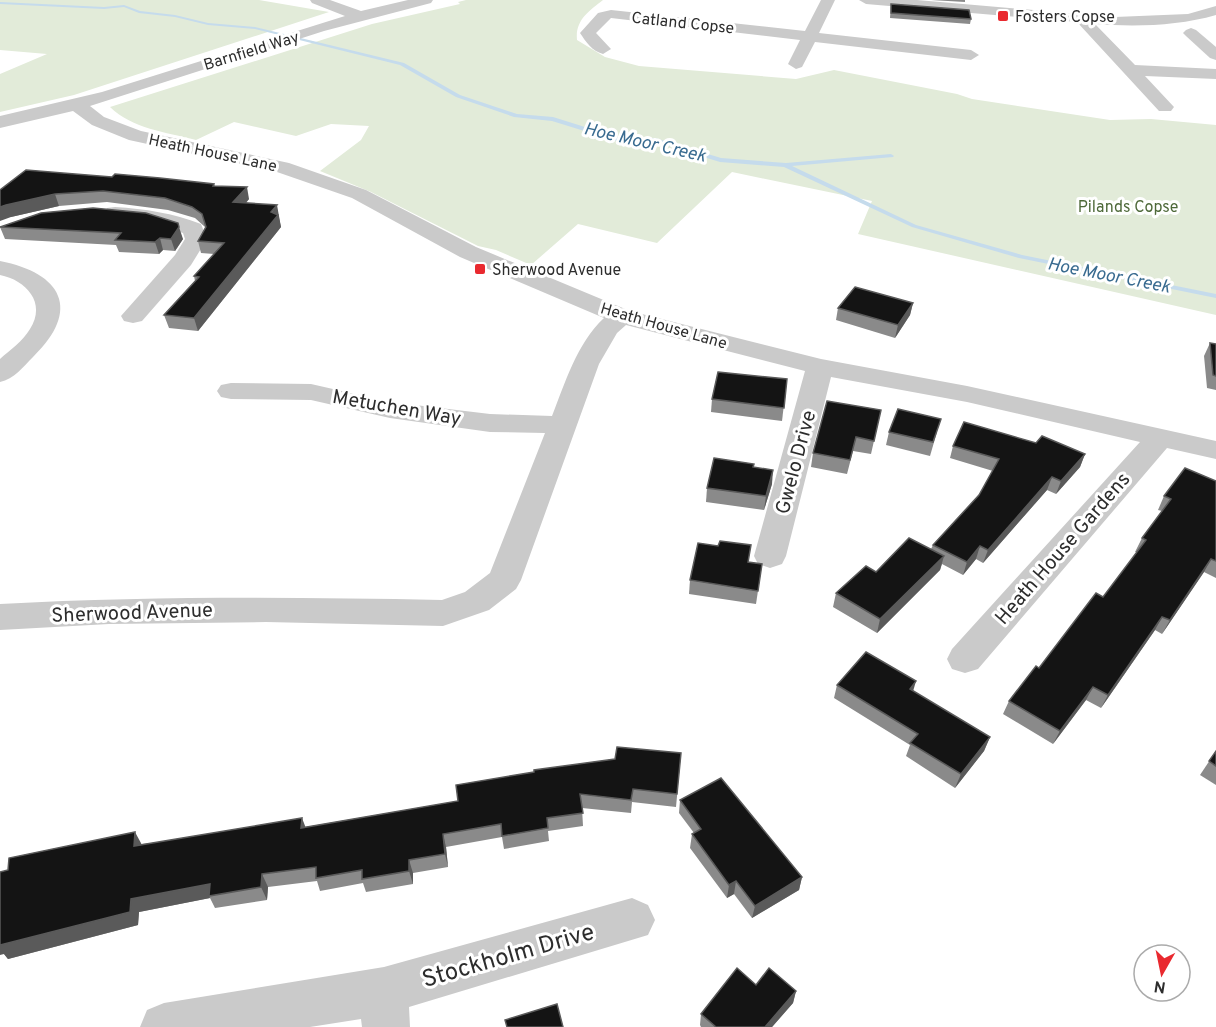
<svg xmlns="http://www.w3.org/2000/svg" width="1216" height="1027" font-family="Overpass,sans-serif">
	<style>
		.green { fill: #e2ebd9 }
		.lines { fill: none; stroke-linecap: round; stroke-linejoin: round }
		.stream { fill: #c5dbec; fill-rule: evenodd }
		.minor { fill: #cacaca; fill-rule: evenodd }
		.wall { fill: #8a8a8a }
		.shaded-wall { fill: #5a5a5a }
		.building { fill: #141414; stroke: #5a5a5a; stroke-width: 1.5 }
		.poi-dot { fill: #e9292f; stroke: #fff; stroke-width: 2 }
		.labels { text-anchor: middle; stroke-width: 6; stroke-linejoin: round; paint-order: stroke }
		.far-poi-label { font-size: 16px; fill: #2d2d2d; stroke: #fff; text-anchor: start }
		.far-street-label { font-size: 16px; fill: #2d2d2d; stroke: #fff }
		.far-park-label { font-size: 16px; fill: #4e6939; stroke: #fff }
		.far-water-label { font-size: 18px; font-style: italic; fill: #396b90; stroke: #fff }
		.street-label { font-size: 20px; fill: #2d2d2d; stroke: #fff }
		.near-street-label { font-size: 24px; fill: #2d2d2d; stroke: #fff }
	</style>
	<rect width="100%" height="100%" fill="#fff"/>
	<g class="green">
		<polygon points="0,0 259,0 329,12 74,95 0,112 0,74 47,54 0,50"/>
		<path d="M466,0H603C589,11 575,20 577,40L605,57L639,66L796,79L834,70L957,94L972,99L1110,120L1151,119L1216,125V315L858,234L872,201L732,172L657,243L578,224L531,265L496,250L478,246L371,192L320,171L361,140L369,126L331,124L296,136L234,122L196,140C165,132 133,129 110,107L372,24L460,4L458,2Z"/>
	</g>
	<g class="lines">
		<polygon class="stream" points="0,2 104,7 124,5 140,11 175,15 208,23 255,27 404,63 460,95 517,114 553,117 620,138 655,138 721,158 786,163 891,154 894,156 893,157 792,166 916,225 1022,255 1216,294 1216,298 1019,258 912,227 784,167 720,162 655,142 620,142 552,121 514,117 456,97 400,65 255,29 208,25 175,17 139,13 124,7 104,9 0,4"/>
		<g class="minor">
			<path d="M310,0H330L361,11L408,0H433L431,3L324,31L90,106L104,117L141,131L289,163L366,190L476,247L630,311L821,359L967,386L1216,441V459L1167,448L978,669L965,673L952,669L947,659L952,649L1140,442L967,402L831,377L786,556L782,564L770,568L758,564L754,556L805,371L626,325L617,333L599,364L521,580L516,589L489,610L443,626L266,622L109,624L0,630V604C147,596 294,597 442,600L465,592L490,573L545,433L490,432L390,418L311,400L231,399L221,397L217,391L221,385L231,383L311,384L390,402L490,414L552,416C565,383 577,343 604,318L460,257L352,198L277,172L129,140L92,125L73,111L0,128V116L102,92L345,16L312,3Z"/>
			<path d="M821,0H835L819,33L971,50L979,55L971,60L815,42L802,67L796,69L788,64L800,40L611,18L596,33L611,49L603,54C592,51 586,42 580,33L598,13L611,10L805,31Z"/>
			<path d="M859,0H917L1115,17L1188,14L1216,6V15C1178,26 1135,27 1095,24L1135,65L1216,69V79L1145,76L1174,107L1171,111H1159L1077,22L866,4Z"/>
			<polygon points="1191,28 1196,30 1216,47 1216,60 1210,58 1186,36 1183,33 1186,30"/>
			<path d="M115,207C145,209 173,213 201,224L207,239L191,265L142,321L133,323L124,321L121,316L175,255L185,239L183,233L155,224L107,218L104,213L107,208Z"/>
			<path d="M0,261C62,273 82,310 33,357C23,367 14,379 0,382V359C10,350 23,341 30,329C47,303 26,280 0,275Z"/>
			<polygon points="632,898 648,905 655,920 648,935 409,1007 410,1027 362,1027 361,1019 310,1027 140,1027 147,1010 164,1003 384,967"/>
		</g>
	</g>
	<g class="wall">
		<polygon points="931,0 965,0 965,2"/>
		<polygon points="891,4 971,19 970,24 890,18"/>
		<polygon points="214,184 215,186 249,199 246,203 279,217 279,218 281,227 198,331 169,328 164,315 195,281 194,276 214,254 201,253 198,241 205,227 195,218 168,210 107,202 59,206 11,217 0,190"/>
		<polygon points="41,213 183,239 175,251 163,250 159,254 119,252 116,245 5,239 0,227"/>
		<polygon points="913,303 910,315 895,338 836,320 838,308"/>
		<polygon points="1210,343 1216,344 1216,390 1207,388 1204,356"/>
		<polygon points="787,379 782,421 711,412 712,399"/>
		<polygon points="881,410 871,454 853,451 847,474 811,467 813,453"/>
		<polygon points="889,432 937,432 930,456 886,445"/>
		<polygon points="1036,443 1085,454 1080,467 1056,494 1047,490 983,563 976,559 963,575 942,564 940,570 877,633 833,607 836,593 876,572 931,549 933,545 979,495 993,471 950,458 953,446"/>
		<polygon points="753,468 772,484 764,510 706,502 707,488"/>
		<polygon points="1216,481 1216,578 1204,572 1162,634 1155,630 1101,708 1086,700 1053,744 1003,714 1009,701 1103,597 1137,552 1135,552 1142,538 1162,511 1158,510 1164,496"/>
		<polygon points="762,564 756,604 689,594 690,580"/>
		<polygon points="837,685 913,691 990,737 984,751 955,788 906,756 910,745 834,698"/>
		<polygon points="1216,751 1216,785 1200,775"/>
		<polygon points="681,753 676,807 632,802 631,813 582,808 583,826 548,831 549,841 504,849 502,837 446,847 448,867 413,873 413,884 366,892 363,883 320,891 317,881 268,887 267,900 215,908 210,898 139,912 138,925 8,959 4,954 8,870 142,844 305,827 458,801"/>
		<polygon points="680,800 802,877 799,890 752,918 734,894 727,898 690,848 692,834 694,833 679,813"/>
		<polygon points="796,991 793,1003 772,1027 701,1027 700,1025 701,1014"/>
	</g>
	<g class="shaded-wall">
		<polygon points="247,187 249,199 236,214 233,202"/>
		<polygon points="55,194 59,206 11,217 0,221 0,207 6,205"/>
		<polygon points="277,205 281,227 198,331 194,318"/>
		<polygon points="179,227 183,239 175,251 171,239"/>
		<polygon points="160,238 163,250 159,254 155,242"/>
		<polygon points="913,303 910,315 895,338 898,325"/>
		<polygon points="1085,454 1080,467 1056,494 1061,481"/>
		<polygon points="773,470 772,484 764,510 766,496"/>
		<polygon points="1052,477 1047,490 983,563 988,550"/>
		<polygon points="980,546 976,559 963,575 967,562"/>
		<polygon points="944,556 940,570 877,633 880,619"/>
		<polygon points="1211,559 1204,572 1162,634 1170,620"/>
		<polygon points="1162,617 1155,630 1101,708 1108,695"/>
		<polygon points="916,681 912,695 910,689"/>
		<polygon points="1093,687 1086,700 1053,744 1060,731"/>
		<polygon points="990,737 984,751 955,788 961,774"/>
		<polygon points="302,818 307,831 301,828"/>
		<polygon points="135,832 142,845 134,846"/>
		<polygon points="443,834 446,847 448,867 445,854"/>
		<polygon points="409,860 413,873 413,884 409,871"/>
		<polygon points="262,874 268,887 267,900 261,887"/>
		<polygon points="802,877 799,890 752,918 755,906"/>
		<polygon points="736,881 734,894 727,898 729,885"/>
		<polygon points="210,884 209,896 210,898 139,912 138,925 8,959 4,954 0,955 0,943 131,899"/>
		<polygon points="796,991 793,1003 772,1027 765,1027"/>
	</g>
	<g class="building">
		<polygon points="891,4 969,10 971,19 891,13"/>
		<polygon points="26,170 112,177 115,174 160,178 214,184 213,186 247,187 233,202 277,205 271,212 278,215 194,318 164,315 199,277 194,276 224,243 198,241 206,227 202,214 192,207 165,198 103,191 55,194 6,205 0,207 0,190"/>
		<polygon points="93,208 146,213 178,223 179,227 171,239 160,238 155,242 115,240 121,233 0,227 41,213"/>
		<polygon points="855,287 913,303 898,325 838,308"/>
		<polygon points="1210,343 1216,344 1216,376 1213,375"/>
		<polygon points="718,372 787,379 784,408 712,399"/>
		<polygon points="827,401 881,410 874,441 856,437 850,460 813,453"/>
		<polygon points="898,409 941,419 933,442 889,432"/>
		<polygon points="964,422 1036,443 1042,436 1085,454 1061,481 1052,477 988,550 980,546 967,562 933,545 979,495 999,459 953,446"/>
		<polygon points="714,458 754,464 753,467 773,470 766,496 707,488"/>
		<polygon points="1185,468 1216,481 1216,561 1211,559 1170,620 1162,617 1108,695 1093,687 1060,731 1009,701 1036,666 1039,668 1096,593 1103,597 1146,540 1142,538 1171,499 1164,496"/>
		<polygon points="909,538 944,556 880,619 836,593 866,566 876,572"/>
		<polygon points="720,541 751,545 748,562 762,564 758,591 690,580 698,543 718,546"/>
		<polygon points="866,652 916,681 910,689 990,737 961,774 910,743 918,734 837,685"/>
		<polygon points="617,747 681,753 677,794 633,789 631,800 580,794 583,813 547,818 548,828 502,836 501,824 443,834 445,854 409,860 409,871 362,879 362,870 316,878 316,867 262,874 261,887 209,896 210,884 131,899 130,912 0,945 0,872 8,870 9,858 135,832 134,846 302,818 301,828 458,801 456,785 534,772 534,770 615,759"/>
		<polygon points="1216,751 1216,766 1209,761"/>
		<polygon points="721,778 802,877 755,906 736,881 729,885 692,834 701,829 680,800"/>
		<polygon points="737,968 756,985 769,968 796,991 765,1027 716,1027 701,1014"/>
		<polygon points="557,1004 563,1027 507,1027 505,1020"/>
	</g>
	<g class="poi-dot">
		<rect x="997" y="10" width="12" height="12" rx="3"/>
		<rect x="474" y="263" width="12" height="12" rx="3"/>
	</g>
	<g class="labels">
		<g class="far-poi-label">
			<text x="1015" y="22">Fosters Copse</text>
			<text x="492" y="275">Sherwood Avenue</text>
		</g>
		<g class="far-street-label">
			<text transform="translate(683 22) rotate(6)" y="6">Catland Copse</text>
			<text transform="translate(251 50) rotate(-17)" y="6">Barnfield Way</text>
			<text transform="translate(213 152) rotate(12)" y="6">Heath House Lane</text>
			<text transform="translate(664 325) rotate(16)" y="6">Heath House Lane</text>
		</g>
		<g class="far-park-label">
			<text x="1128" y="212">Pilands Copse</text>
		</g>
		<g class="far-water-label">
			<text transform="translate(645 142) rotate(13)" y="6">Hoe Moor Creek</text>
			<text transform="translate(1109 275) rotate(11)" y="6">Hoe Moor Creek</text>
		</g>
		<g class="street-label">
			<text transform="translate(397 407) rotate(10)" y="7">Metuchen Way</text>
			<text transform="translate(795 462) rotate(-75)" y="7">Gwelo Drive</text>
			<text transform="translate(1062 548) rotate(-49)" y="7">Heath House Gardens</text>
			<text transform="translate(132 612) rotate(-2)" y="7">Sherwood Avenue</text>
		</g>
		<g class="near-street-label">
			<text transform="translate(508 955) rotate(-16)" y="8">Stockholm Drive</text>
		</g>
	</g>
	<g transform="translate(1162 973) rotate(189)"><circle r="28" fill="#ffffff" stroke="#ababab" stroke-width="1.5"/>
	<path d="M0-4.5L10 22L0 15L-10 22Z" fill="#e9292f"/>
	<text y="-9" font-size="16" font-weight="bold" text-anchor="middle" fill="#2d2d2d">N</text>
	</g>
</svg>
